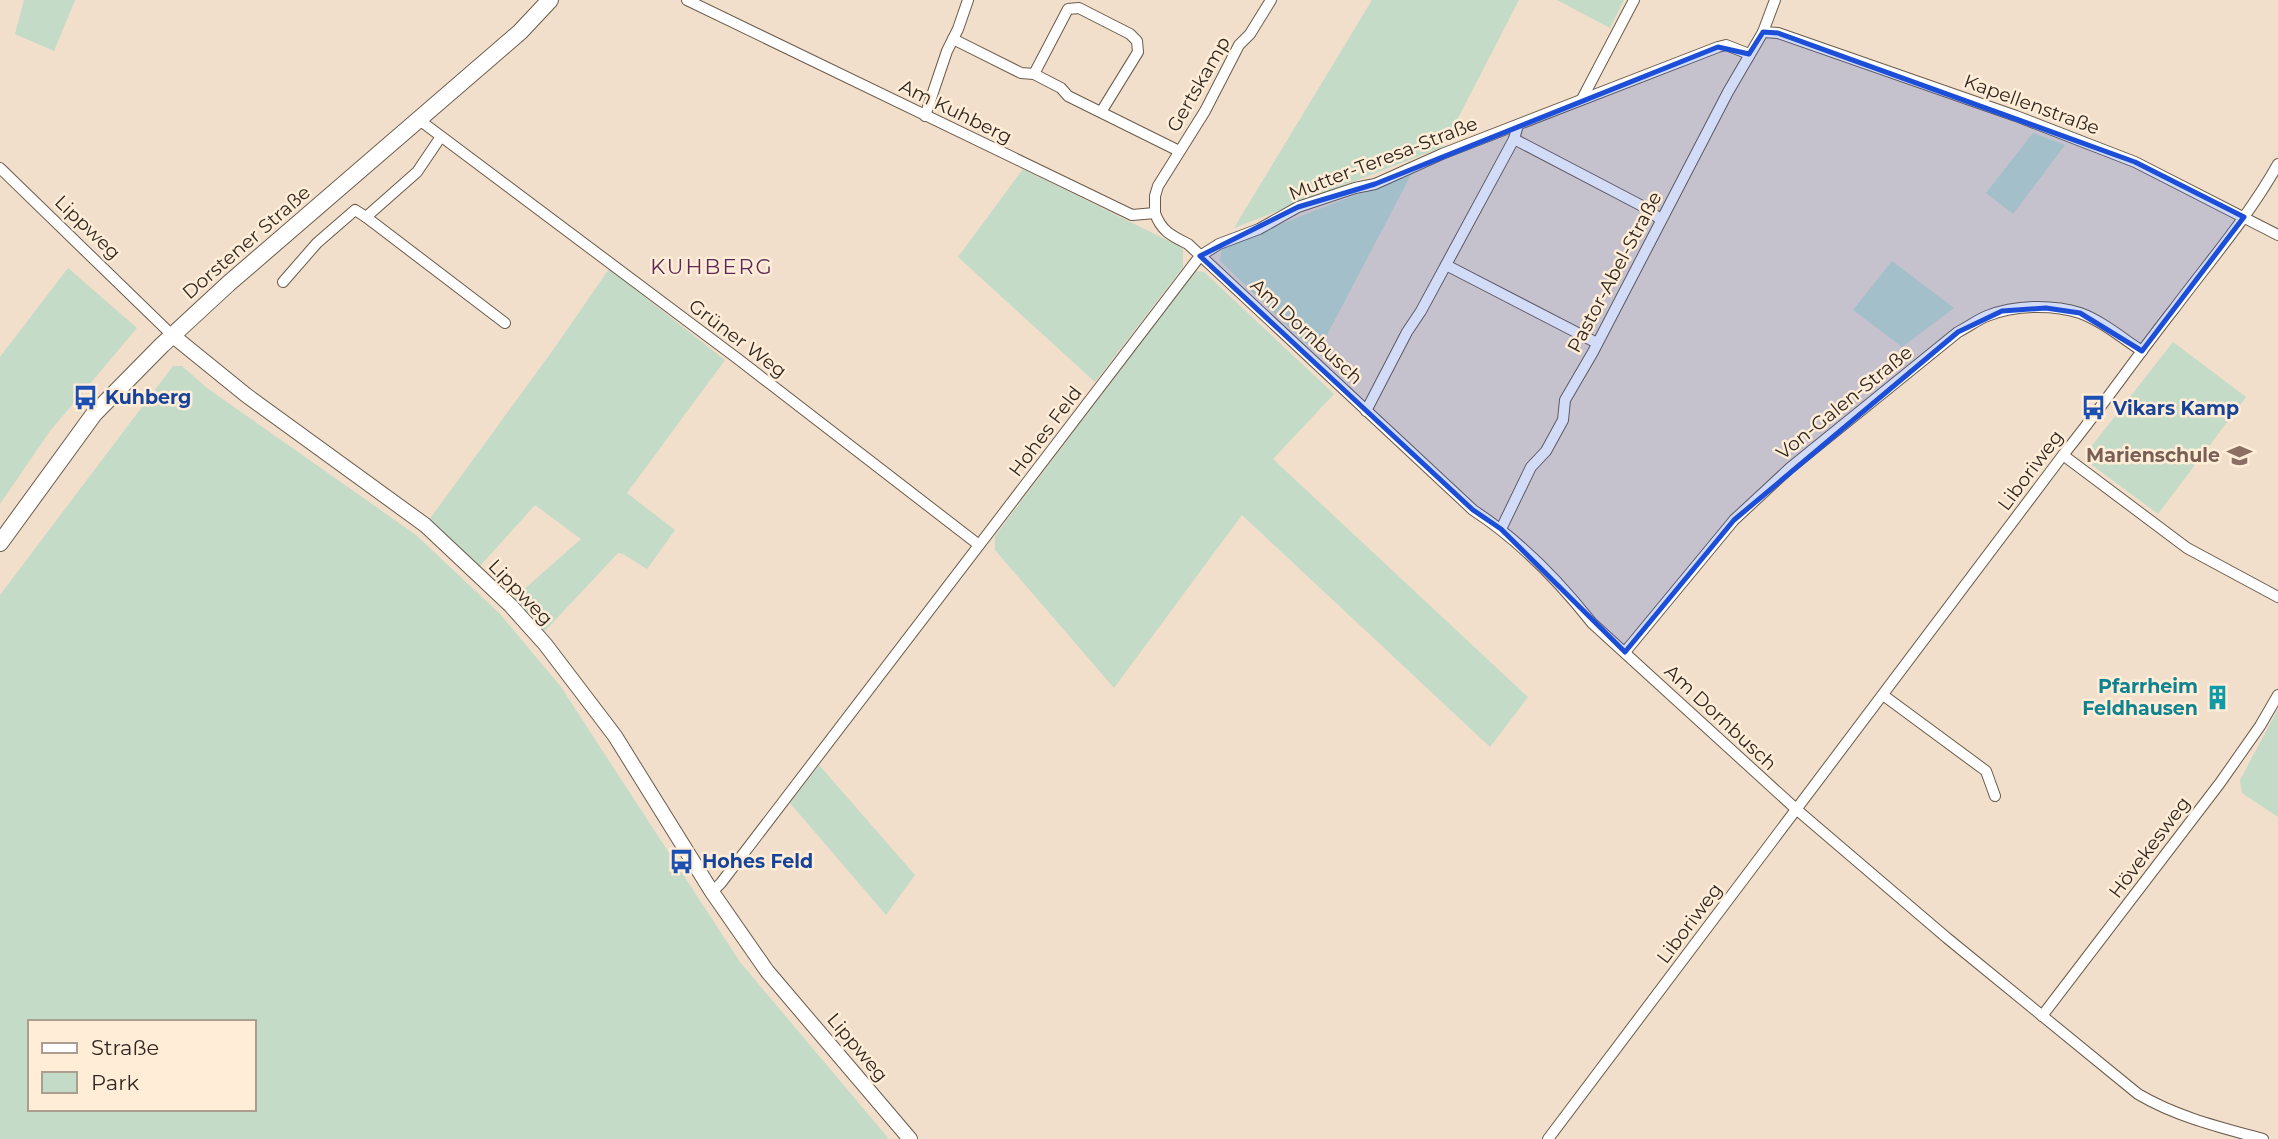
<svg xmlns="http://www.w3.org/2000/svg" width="2278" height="1139" font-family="Montserrat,sans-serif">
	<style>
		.green { fill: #c3dbc7; fill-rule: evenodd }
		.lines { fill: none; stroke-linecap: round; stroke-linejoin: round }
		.minor-casing { stroke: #6b5b4a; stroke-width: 12 }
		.tertiary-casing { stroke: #6b5b4a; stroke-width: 16 }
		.secondary-casing { stroke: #6b5b4a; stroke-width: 18 }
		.minor { stroke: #fff; stroke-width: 10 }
		.tertiary { stroke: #fff; stroke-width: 14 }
		.secondary { stroke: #fff; stroke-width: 16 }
		.marked { fill: #1d4ed8; fill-opacity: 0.2; stroke: #1d4ed8; stroke-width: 5; stroke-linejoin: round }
		.labels { text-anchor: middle; stroke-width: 5; stroke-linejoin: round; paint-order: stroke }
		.street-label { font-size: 19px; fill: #2f2821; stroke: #ffedd8 }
		.transit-label { font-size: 19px; font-weight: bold; fill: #164399; stroke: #ffedd8; text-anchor: start }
		.education-label { font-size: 19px; font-weight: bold; fill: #785e54; stroke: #ffedd8; text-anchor: end }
		.culture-label { font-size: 19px; font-weight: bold; fill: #0d838f; stroke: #ffedd8; text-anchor: end }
		.neighbourhood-label { font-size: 21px; letter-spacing: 2px; fill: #5e2856; stroke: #ffedd8 }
	</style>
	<rect width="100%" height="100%" fill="#f1dfcb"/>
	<g class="green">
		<polygon points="24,0 75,0 54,51 15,34"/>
		<polygon points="1372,0 1519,0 1443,147 1234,228"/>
		<polygon points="1557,0 1624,0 1610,28"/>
		<polygon points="2033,133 2065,145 2013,214 1986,193"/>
		<polygon points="1023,169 1183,248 1183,267 1095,382 958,257"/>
		<polygon points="1412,173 1317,354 1220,261 1222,247"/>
		<polygon points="1892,261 1954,308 1902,347 1853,310"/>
		<polygon points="68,268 137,328 50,431 0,504 0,357"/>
		<polygon points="609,269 725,360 627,493 675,530 647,569 623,554 618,553 544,632 513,599 581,539 535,505 480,566 429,520 553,350"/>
		<polygon points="1195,271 1204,272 1334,394 1273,459 1528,697 1490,747 1242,515 1114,688 995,550 995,536"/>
		<polygon points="2173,342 2246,397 2158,514 2092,465 2088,453 2091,447"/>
		<path d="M173,366H182L207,388L416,535L500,614L561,687L740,962L889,1139H0V595ZM30,1022H254V1109H30Z"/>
		<polygon points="2278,709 2278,817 2242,793 2240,780"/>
		<polygon points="819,765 915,875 886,915 790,803"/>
	</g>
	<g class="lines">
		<defs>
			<g id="minor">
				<path d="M687,0L1132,215L1155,213C1161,231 1172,236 1188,244L1473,510C1519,540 1558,580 1592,623L1796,809L1947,938L2138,1094C2177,1117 2219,1127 2263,1139"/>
				<polyline points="1763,32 1778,33 2016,116 2135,162 2278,235"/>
				<polyline points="953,39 1021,73 1034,74 1061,88 1068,96 1179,151"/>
				<polyline points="1034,74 1068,9 1079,8 1130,34 1137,41 1138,52 1101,112"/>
				<polyline points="1582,99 1634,0"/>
				<polyline points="925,116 947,51 958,29 968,0"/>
				<polyline points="418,119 738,359 979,545"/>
				<polyline points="1514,139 1646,208 1661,220"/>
				<polyline points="0,168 172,335"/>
				<polyline points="1155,213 1155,196 1158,186 1205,111 1239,45 1250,34 1271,0"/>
				<polyline points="366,217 505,323"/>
				<polyline points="1446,265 1597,343"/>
				<polyline points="283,282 317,243 355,210 366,217 417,172 440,138"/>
				<polyline points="1366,411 1407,332 1421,311 1514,139 1518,125"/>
				<polyline points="2063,455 2187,548 2278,597"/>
				<polyline points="1501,529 1531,467 1546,451 1563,420 1565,400 1593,352 1728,92 1763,32 1775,0"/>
				<path d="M1625,652L1734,520L1790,468L1958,332C1968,327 1977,320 1987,316C2014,305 2052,304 2080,313C2102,321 2122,338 2142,351"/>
				<polyline points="1883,695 1986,771 1995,796"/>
				<polyline points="712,892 721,883 1200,256 1219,244 1259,229 1298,207 1355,188 1375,184 1442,154 1718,47 1726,45 1749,54"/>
				<polyline points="2042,1016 2220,783 2260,726 2278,695"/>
				<path d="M1548,1139L2063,455C2102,407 2136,357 2174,309C2209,262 2249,216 2278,164"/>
			</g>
			<polyline id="tertiary" points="172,335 246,395 425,525 511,606 545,644 615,736 712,892 767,971 910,1139"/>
			<polyline id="secondary" points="0,543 94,414 162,345 228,284 520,32 550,0"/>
		</defs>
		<use href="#minor" class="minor-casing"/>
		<use href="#tertiary" class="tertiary-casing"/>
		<use href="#secondary" class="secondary-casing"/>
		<use href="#minor" class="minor"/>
		<use href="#tertiary" class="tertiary"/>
		<use href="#secondary" class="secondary"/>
	</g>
	<path class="marked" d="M1763,32L1778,33L2135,162L2244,217L2142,351L2080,313L2046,308L2002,311L1958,332L1734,520L1625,652L1501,529L1473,510L1200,256L1298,207L1375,184L1718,47L1749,54Z"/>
	<defs>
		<symbol id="bus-bare" viewBox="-9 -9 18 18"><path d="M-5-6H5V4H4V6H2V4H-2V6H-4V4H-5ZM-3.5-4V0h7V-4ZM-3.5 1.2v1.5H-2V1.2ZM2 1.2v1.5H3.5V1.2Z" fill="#1a4fb4" stroke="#ffedd8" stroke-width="2.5" paint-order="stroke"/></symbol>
		<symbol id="school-bare" viewBox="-9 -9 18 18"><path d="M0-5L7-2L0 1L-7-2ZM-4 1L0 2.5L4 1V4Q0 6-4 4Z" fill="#8d6e63" stroke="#ffedd8" stroke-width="2.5" paint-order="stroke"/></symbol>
		<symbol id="building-bare" viewBox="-9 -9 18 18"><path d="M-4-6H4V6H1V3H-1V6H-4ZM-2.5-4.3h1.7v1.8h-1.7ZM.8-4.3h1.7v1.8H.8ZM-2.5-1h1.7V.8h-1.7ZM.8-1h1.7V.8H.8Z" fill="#0f9aa8" stroke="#ffedd8" stroke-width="2.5" paint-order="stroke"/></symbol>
	</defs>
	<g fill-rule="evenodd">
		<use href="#bus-bare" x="68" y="380" width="35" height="35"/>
		<use href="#bus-bare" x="2076" y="390" width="35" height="35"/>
		<use href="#school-bare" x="2222" y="438" width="35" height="35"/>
		<use href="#building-bare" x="2200" y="680" width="35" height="35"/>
		<use href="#bus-bare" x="664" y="844" width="35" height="35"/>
	</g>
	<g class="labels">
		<g class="street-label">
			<text transform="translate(1198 84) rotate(-60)" y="7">Gertskamp</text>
			<text transform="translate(2032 104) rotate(20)" y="7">Kapellenstraße</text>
			<text transform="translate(956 111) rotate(26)" y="7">Am Kuhberg</text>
			<text transform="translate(1383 158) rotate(-21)" y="7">Mutter-Teresa-Straße</text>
			<text transform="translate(88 227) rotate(44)" y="7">Lippweg</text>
			<text transform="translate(246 242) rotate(-41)" y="7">Dorstener Straße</text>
			<text transform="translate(1614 272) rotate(-62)" y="7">Pastor-Abel-Straße</text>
			<text transform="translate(1307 331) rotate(43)" y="7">Am Dornbusch</text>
			<text transform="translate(738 338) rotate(37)" y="7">Grüner Weg</text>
			<text transform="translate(1844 402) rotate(-39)" y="7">Von-Galen-Straße</text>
			<text transform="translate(1045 431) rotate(-53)" y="7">Hohes Feld</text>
			<text transform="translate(2030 470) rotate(-53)" y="7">Liboriweg</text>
			<text transform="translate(521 592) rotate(46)" y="7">Lippweg</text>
			<text transform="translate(1721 717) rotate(43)" y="7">Am Dornbusch</text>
			<text transform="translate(2149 847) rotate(-53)" y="7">Hövekesweg</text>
			<text transform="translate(1689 923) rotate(-53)" y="7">Liboriweg</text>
			<text transform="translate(858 1047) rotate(50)" y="7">Lippweg</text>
		</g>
		<g class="transit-label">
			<text x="105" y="404">Kuhberg</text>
			<text x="2113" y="415">Vikars Kamp</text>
			<text x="702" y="868">Hohes Feld</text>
		</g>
		<g class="education-label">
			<text x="2220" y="462">Marienschule</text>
		</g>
		<g class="culture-label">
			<text x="2198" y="693">Pfarrheim<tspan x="2198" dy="22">Feldhausen</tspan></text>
		</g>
		<g class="neighbourhood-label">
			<text x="712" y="274">KUHBERG</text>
		</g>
	</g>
	<rect x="28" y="1020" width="228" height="91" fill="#ffedd8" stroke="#ac9e8f" stroke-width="2"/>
	<rect x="42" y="1043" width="35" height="10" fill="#ffffff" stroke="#ac9e8f" stroke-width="2"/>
	<text x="91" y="1055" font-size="21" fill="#2f2821">Straße</text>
	<rect x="42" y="1072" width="35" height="21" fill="#c3dbc7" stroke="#ac9e8f" stroke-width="2"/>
	<text x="91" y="1090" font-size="21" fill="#2f2821">Park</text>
</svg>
